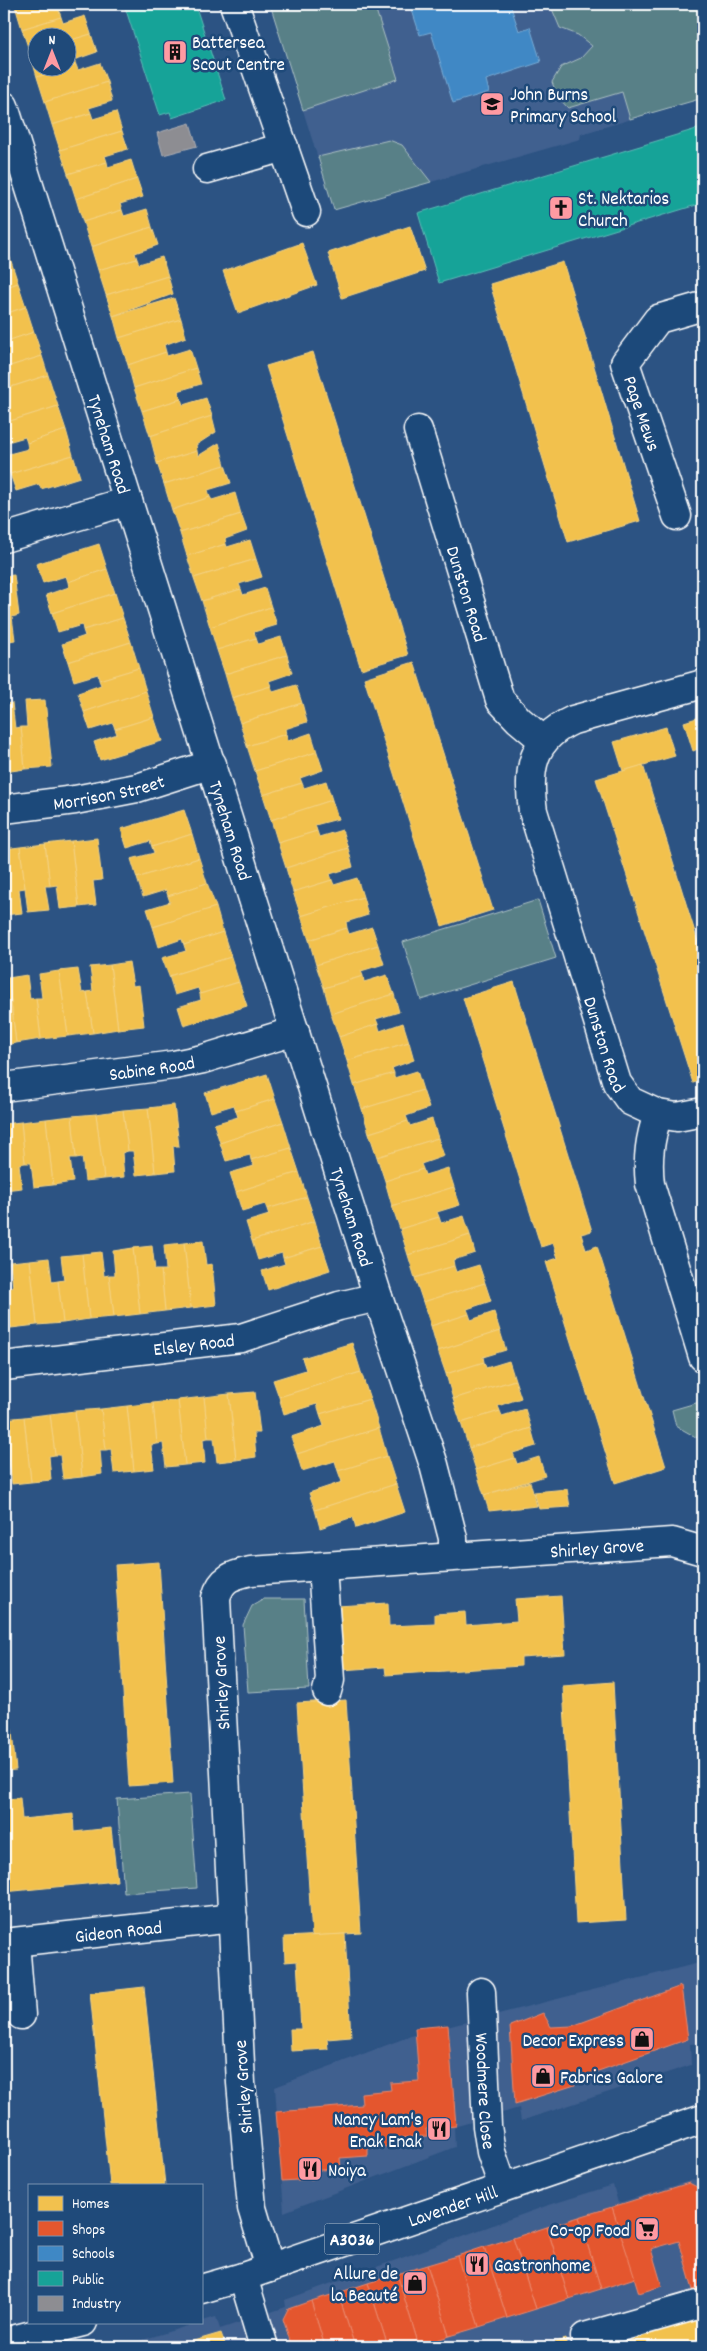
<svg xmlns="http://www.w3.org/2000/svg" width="707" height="2351" font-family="Dekko,sans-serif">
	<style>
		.built { fill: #40608f }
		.green { fill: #588087; stroke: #acc0c3 }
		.homes { fill: #f2c14e; stroke: #f6d483 }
		.shops { fill: #e4572e; stroke: #ec896d }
		.schools { fill: #3f88c5; stroke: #79acd6 }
		.public { fill: #17a398; stroke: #5dbfb7 }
		.industry { fill: #8d8d92; stroke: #afafb3 }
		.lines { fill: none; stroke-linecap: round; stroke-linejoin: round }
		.minor-casing { stroke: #fff; stroke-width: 31 }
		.major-casing { stroke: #fff; stroke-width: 31 }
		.minor { stroke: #1f4a7a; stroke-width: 28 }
		.major { stroke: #1f4a7a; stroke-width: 28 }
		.labels { text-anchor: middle; stroke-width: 5; stroke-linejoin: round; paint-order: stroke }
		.shield { fill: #1f4a7a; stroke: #bcc9d7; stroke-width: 1 }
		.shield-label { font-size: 18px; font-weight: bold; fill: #fff }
		.poi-label { font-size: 19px; fill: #fff; stroke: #1f4a7a; text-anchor: start }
		.street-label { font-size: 19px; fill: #fff; stroke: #1f4a7a }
	</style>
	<rect width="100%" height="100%" fill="#2c5383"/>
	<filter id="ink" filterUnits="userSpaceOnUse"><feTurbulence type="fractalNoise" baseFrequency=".02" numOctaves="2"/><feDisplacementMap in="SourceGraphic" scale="10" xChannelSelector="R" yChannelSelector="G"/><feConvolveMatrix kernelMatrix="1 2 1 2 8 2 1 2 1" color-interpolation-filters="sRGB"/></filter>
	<g filter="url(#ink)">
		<g class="built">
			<polygon points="270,4 699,4 703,19 703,98 581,134 580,139 334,210"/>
			<polygon points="703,1962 703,2043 690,2044 691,2065 521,2121 519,2108 454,2127 455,2147 284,2212 275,2087 411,2036"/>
			<polygon points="703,2177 703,2347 120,2347 216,2317 220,2329 286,2307 285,2300 546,2206 613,2185 618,2203"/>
		</g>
		<g class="green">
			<polygon points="270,4 374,4 398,79 303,110"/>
			<polygon points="550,4 699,4 703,19 703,98 630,119 622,92 568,108 557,96 552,82 561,67 581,58 592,46 578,35 560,28"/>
			<polygon points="389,140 402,145 431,182 334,210 318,157"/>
			<polygon points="538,900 556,958 421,1000 403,942"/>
			<polygon points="703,1401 703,1441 676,1426 672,1410"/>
			<polygon points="264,1599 304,1599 309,1689 248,1692 243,1625 252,1606"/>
			<polygon points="190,1794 197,1888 124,1893 117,1799"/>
		</g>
		<g class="homes">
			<polygon points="20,4 82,4 59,11 61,17 22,29 15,6"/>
			<polygon points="85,16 91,34 68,41 68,38 38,38 38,51 30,53 22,29 61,17 63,23"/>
			<polygon points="91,34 97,52 74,60 76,65 37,77 30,53 38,51 38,68 68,68 68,41"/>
			<polygon points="100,63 107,82 45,102 37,77 76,65 78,70"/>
			<polygon points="107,82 112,101 89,108 91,113 52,125 45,102"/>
			<polygon points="116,112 122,131 60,150 52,125 91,113 93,119"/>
			<polygon points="122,131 128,149 105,156 107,162 68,174 60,150"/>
			<polygon points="131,160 137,179 76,199 68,174 107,162 108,167"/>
			<polygon points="137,179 143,197 120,204 122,210 83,222 76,199"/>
			<polygon points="147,209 152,227 91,247 83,222 122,210 124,216"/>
			<polygon points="410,226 425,271 342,298 328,253"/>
			<polygon points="152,227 158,245 135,253 137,259 98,270 91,247"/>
			<polygon points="4,238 10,258 4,260"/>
			<polygon points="302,243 317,285 238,313 223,271"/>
			<polygon points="162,257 168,276 106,295 98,270 137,259 139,264"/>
			<polygon points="10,258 18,283 4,288 4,260"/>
			<polygon points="563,262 640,521 568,542 490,284"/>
			<polygon points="168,276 173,294 113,316 106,295"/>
			<polygon points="18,283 26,307 4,314 4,288"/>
			<polygon points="174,298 181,319 119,338 113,316"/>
			<polygon points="26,307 34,332 4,342 4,314"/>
			<polygon points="181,319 186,337 164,345 166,352 128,365 119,338"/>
			<polygon points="34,332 42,356 4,368 4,342"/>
			<polygon points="190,349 196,368 134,388 128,365 166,352 167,356"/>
			<polygon points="313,352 408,655 361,669 266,366"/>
			<polygon points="42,356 48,375 8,388 6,381 4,382 4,368"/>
			<polygon points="196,368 201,384 178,391 181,399 142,411 134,388"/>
			<polygon points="48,375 58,406 4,423 4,395 10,393 8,388"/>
			<polygon points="206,398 212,416 150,436 142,411 181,399 183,405"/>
			<polygon points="58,406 66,430 27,443 25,437 4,443 4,423"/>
			<polygon points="212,416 216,432 196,445 197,451 157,463 150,436"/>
			<polygon points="66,430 73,455 10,474 5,455 28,449 27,443"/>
			<polygon points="219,443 225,465 164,484 157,463 197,451 198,456"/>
			<polygon points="73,455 80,477 41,489 39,484 16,491 10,474"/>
			<polygon points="225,465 231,483 208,490 210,497 172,510 164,484"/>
			<polygon points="235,493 241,514 180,533 172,510 210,497 212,500"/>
			<polygon points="241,514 247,531 225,539 226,544 187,556 180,533"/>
			<polygon points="250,540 256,559 194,578 187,556 226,544 227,547"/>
			<polygon points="99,544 107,569 68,582 66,576 43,583 36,564"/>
			<polygon points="256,559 262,577 239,584 241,589 202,601 194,578"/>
			<polygon points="107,569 115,593 52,613 46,595 69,587 68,582"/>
			<polygon points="14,575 19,615 12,617 15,640 4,642 4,576"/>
			<polygon points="265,588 271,607 210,627 202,601 241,589 243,595"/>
			<polygon points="115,593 123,618 83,630 82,625 58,632 52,613"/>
			<polygon points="271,607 277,625 254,632 256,638 217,650 210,627"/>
			<polygon points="123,618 131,642 68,662 62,644 85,636 83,630"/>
			<polygon points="281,637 287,655 225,674 217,650 256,638 258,644"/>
			<polygon points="131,642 139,668 99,680 98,674 74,681 68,662"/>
			<polygon points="287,655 292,673 269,681 271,686 232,698 225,674"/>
			<polygon points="414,662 493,910 442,926 364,678"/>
			<polygon points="139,668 146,691 84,712 78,693 101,685 99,680"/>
			<polygon points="296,685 302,703 240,723 232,698 271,686 273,692"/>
			<polygon points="146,691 154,717 115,729 113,723 90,730 84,712"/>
			<polygon points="45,700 52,767 25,769 21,727 27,727 25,701"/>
			<polygon points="12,703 15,728 21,727 25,769 4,772 4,704"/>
			<polygon points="302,703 307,722 285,729 286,734 247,746 240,723"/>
			<polygon points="703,716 703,747 693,751 684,722"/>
			<polygon points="154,717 162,741 100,760 94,742 117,734 115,729"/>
			<polygon points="666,727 675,756 623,771 614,742"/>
			<polygon points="311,733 317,752 255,771 247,746 286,734 288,741"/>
			<polygon points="317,752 323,770 300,778 302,783 263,795 255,771"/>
			<polygon points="643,765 703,958 703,1080 693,1083 596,779"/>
			<polygon points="326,781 332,800 271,820 263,795 302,783 304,788"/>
			<polygon points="332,800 338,819 315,825 317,831 278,843 271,820"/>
			<polygon points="184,810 192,834 152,847 150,841 127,848 121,829"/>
			<polygon points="342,830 348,848 286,868 278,843 317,831 319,837"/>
			<polygon points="192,834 199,858 137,878 131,859 154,853 152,847"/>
			<polygon points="97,838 102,880 93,881 96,905 79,907 71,841"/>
			<polygon points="71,841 79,907 60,909 57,885 50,886 45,844"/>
			<polygon points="45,844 50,886 45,886 49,910 28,912 20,847"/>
			<polygon points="20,847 25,888 19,889 22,913 4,915 4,849"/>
			<polygon points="348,848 353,867 330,874 332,880 293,892 286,868"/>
			<polygon points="199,858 207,883 168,896 166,890 143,897 137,878"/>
			<polygon points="357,878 363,897 301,916 293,892 332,880 334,885"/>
			<polygon points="207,883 216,907 153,927 147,909 170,902 168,896"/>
			<polygon points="363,897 368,915 346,922 347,928 309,940 301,916"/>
			<polygon points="216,907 223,932 184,945 182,939 159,947 153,927"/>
			<polygon points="372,927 378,945 316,965 309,940 347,928 349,934"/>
			<polygon points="223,932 231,957 169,976 162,958 186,951 184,945"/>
			<polygon points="378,945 384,964 361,971 363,976 324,988 316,965"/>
			<polygon points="231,957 239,982 200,994 198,988 175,995 169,976"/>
			<polygon points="129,962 133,986 139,985 144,1026 118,1029 110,965"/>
			<polygon points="110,965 118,1029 93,1033 87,992 93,991 90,967"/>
			<polygon points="78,969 82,993 87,992 93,1033 68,1036 59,971"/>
			<polygon points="59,971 68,1036 41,1039 36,998 42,998 39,974"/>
			<polygon points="27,975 30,999 36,998 41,1039 16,1043 8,978"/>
			<polygon points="387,975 394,994 331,1014 324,988 363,976 364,982"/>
			<polygon points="4,978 8,978 16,1043 4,1045"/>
			<polygon points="239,982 247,1006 184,1026 178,1007 201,1000 200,994"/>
			<polygon points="514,982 592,1231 581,1234 586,1250 597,1246 666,1467 615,1483 546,1262 558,1258 553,1243 541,1247 463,998"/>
			<polygon points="394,994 399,1012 376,1019 378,1024 339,1037 331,1014"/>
			<polygon points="403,1023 409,1042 347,1061 339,1037 378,1024 380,1031"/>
			<polygon points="409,1042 414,1060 392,1068 394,1073 354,1085 347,1061"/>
			<polygon points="417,1071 423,1090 362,1109 354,1085 394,1073 394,1078"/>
			<polygon points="267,1074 275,1099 236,1111 234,1105 211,1112 205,1093"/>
			<polygon points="423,1090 429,1108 406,1116 408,1121 369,1133 362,1109"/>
			<polygon points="275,1099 283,1122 220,1143 214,1124 238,1117 236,1111"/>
			<polygon points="174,1105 179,1146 173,1146 175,1171 155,1173 148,1108"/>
			<polygon points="148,1108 155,1173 136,1175 133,1151 128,1151 123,1110"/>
			<polygon points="123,1110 128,1151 122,1153 124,1177 104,1179 96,1114"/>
			<polygon points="96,1114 104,1179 85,1181 82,1157 76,1158 72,1116"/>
			<polygon points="72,1116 76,1158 70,1158 73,1182 53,1185 46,1119"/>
			<polygon points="46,1119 53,1185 34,1187 31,1163 25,1163 21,1122"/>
			<polygon points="432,1119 438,1138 377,1157 369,1133 408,1121 410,1126"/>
			<polygon points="21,1122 25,1163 19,1164 22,1188 4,1190 4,1124"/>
			<polygon points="283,1122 291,1148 251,1160 250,1155 226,1161 220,1143"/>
			<polygon points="438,1138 444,1156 421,1164 423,1169 385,1181 377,1157"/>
			<polygon points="291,1148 299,1172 236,1192 230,1173 254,1166 251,1160"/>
			<polygon points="448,1168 454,1187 392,1206 385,1181 423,1169 425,1175"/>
			<polygon points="299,1172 307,1197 267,1209 265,1204 242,1211 236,1192"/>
			<polygon points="454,1187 460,1205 437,1212 439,1217 400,1229 392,1206"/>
			<polygon points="307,1197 315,1221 252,1241 246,1222 269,1215 267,1209"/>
			<polygon points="464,1216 470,1235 408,1255 400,1229 439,1217 441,1223"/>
			<polygon points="315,1221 322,1246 283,1258 282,1253 258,1260 252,1241"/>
			<polygon points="470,1235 475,1253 453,1260 454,1266 415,1278 408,1255"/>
			<polygon points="203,1241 206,1265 212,1264 216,1305 191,1308 184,1243"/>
			<polygon points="184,1243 191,1308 165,1311 161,1270 166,1270 164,1245"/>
			<polygon points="152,1246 155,1270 161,1270 165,1311 140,1314 133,1248"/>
			<polygon points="322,1246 330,1270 268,1290 262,1271 285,1264 283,1258"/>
			<polygon points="133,1248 140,1314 114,1317 109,1275 115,1275 113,1251"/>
			<polygon points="101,1252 104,1276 109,1275 114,1317 89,1319 82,1254"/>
			<polygon points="82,1254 89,1319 63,1323 58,1281 64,1280 61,1256"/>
			<polygon points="49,1258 52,1282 58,1281 63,1323 37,1325 30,1260"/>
			<polygon points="30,1260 37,1325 11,1328 6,1287 13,1287 10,1262"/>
			<polygon points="479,1265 485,1283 423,1302 415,1278 454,1266 456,1272"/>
			<polygon points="485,1283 491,1301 467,1309 469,1314 431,1326 423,1302"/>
			<polygon points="6,1287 11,1328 4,1329 4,1288"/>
			<polygon points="494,1312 500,1331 438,1351 431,1326 469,1314 471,1320"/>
			<polygon points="500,1331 506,1350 483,1357 484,1362 446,1374 438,1351"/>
			<polygon points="352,1343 361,1372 279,1397 273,1380 306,1370 302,1358"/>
			<polygon points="509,1361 515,1380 453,1399 446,1374 484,1362 486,1368"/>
			<polygon points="361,1372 370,1399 320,1414 317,1404 284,1414 279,1397"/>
			<polygon points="515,1380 521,1398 498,1406 500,1411 461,1423 453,1399"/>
			<polygon points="255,1392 260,1433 254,1433 256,1457 236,1460 229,1394"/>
			<polygon points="229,1394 236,1460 217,1462 214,1438 208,1438 204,1397"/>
			<polygon points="204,1397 208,1438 203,1439 205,1463 185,1465 178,1400"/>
			<polygon points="370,1399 379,1428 297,1454 291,1437 324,1426 320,1414"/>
			<polygon points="178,1400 185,1465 166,1467 163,1443 157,1444 153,1403"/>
			<polygon points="153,1403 157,1444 151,1445 154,1469 134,1471 127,1406"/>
			<polygon points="127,1406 134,1471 114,1473 111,1449 106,1450 101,1409"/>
			<polygon points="101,1409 106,1450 100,1450 102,1474 82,1477 75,1411"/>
			<polygon points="525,1409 531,1428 469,1448 461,1423 500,1411 502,1416"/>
			<polygon points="75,1411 82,1477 63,1479 60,1455 55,1455 50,1414"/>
			<polygon points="50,1414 55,1455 49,1456 51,1480 31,1482 24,1417"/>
			<polygon points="24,1417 31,1482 12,1484 9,1460 4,1461 4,1419"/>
			<polygon points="379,1428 387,1456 338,1471 335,1461 302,1471 297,1454"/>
			<polygon points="531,1428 536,1446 513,1453 515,1458 476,1470 469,1448"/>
			<polygon points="387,1456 396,1484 315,1510 309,1493 342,1482 338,1471"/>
			<polygon points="539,1457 545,1476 484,1495 476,1470 515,1458 517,1464"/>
			<polygon points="530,1482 537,1506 489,1511 484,1495"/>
			<polygon points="396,1484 405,1512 356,1528 353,1517 320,1528 315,1510"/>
			<polygon points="567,1489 570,1507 539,1509 534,1492"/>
			<polygon points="159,1562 173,1783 129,1786 115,1565"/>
			<polygon points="561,1596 565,1654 521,1657 521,1666 386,1675 385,1667 341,1670 337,1606 388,1603 389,1626 435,1624 435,1614 465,1612 466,1625 517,1621 515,1599"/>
			<polygon points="4,1656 16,1770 4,1771"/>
			<polygon points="613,1682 626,1920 576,1923 563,1686"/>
			<polygon points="346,1700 361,1933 312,1936 297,1703"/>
			<polygon points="20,1798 22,1819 73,1814 74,1832 111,1828 117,1881 4,1892 4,1799"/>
			<polygon points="345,1934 351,2037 327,2039 328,2049 291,2051 290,2029 301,2029 297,1961 285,1962 284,1937"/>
			<polygon points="144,1987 165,2185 110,2185 90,1993"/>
			<polygon points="703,2287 703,2347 569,2347 699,2310 693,2290"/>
			<polygon points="221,2333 226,2347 192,2347 190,2342"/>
			<polygon points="566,2339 568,2347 550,2347 549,2344"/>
			<polygon points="323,2341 325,2347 304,2347"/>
		</g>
		<g class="shops">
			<polygon points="681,1986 688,2039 573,2080 575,2085 515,2104 510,2026 543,2013 551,2027 572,2026"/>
			<polygon points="448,2025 456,2126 426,2129 427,2136 397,2138 398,2146 368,2148 368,2156 340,2158 341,2168 312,2171 313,2179 282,2181 276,2112 362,2105 361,2093 391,2090 390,2083 419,2081 415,2028"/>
			<polygon points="689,2183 699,2188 703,2203 703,2287 693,2290 679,2241 651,2249 662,2286 639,2293 612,2207"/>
			<polygon points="612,2207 635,2278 601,2289 579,2217"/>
			<polygon points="579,2217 601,2289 569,2299 547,2227"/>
			<polygon points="547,2227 569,2299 536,2309 513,2238"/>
			<polygon points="513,2238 536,2309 507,2318 484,2247"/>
			<polygon points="484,2247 507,2318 479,2327 457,2256"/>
			<polygon points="457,2256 479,2327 449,2336 427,2265"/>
			<polygon points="427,2265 449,2336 419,2346 397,2274"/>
			<polygon points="397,2274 419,2346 414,2347 388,2347 368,2283"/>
			<polygon points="368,2283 388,2347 355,2347 338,2293"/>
			<polygon points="338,2293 355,2347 325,2347 311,2301"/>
			<polygon points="311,2301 325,2347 292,2347 283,2319 288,2309"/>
		</g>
		<polygon class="schools" points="410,4 510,4 519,31 530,27 541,62 486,80 489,92 453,103 431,32 420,35"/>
		<g class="public">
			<polygon points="124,4 195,4 226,100 172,118 170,112 160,115"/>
			<polygon points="703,127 703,203 439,283 418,213"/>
		</g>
		<polygon class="industry" points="190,123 197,146 163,155 157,133"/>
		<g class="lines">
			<defs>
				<g id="minor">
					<polyline points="234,4 306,212"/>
					<path id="s1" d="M4,106L378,1297L434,1465L453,1538V1556"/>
					<polyline points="207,169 284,147"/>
					<path id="s2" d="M418,430L500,700L519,720L544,741"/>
					<polyline points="677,516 625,363 658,319 703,306"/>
					<polyline points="4,538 128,501"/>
					<path id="s3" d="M703,684L573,720C531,739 527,770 533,811L617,1083L630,1101L658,1114L677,1117L703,1112"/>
					<path id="s4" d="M4,809L75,800L137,788L212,764"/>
					<path id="s5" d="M4,1087L174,1065L203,1059L295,1031"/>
					<path d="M658,1114C650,1138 647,1158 650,1184L703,1357"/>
					<path id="s6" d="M4,1366L241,1338L339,1306L378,1297"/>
					<polyline points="322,1567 330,1680 327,1691"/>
					<polyline points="15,1942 21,2015"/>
					<path id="s7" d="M4,1943L233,1918"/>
					<path id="s8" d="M481,1992L487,2126L491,2152L503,2187"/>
					<path id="s9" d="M270,2268L252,2208L241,2083L216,1598C221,1578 233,1575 251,1571L672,1542L703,1551"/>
					<polyline points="243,2277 264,2347"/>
					<polyline points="585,2337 697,2305"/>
				</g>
				<g id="major">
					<path id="s10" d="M201,2289L243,2277L703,2119"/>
					<polyline points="4,2342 83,2322"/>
				</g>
			</defs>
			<use href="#minor" class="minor-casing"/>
			<use href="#major" class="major-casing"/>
			<use href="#minor" class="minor"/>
			<use href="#major" class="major"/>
		</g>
	</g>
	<defs>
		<symbol id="building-square" viewBox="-11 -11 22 22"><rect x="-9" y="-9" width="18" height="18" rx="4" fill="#ff9aa2" stroke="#1f4a7a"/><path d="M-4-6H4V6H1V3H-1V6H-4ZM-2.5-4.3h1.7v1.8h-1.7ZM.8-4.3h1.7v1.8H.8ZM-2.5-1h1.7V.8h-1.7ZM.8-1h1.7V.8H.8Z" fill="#111"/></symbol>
		<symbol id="school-square" viewBox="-11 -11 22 22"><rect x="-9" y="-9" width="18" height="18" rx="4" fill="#ff9aa2" stroke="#1f4a7a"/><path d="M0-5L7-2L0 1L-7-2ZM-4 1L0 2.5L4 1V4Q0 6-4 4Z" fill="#111"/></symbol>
		<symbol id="church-square" viewBox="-11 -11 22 22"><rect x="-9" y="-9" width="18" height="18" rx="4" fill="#ff9aa2" stroke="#1f4a7a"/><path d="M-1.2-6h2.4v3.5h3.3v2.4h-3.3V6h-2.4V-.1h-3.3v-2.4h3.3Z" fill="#111"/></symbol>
		<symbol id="shop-square" viewBox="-11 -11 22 22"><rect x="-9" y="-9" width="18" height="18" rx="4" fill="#ff9aa2" stroke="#1f4a7a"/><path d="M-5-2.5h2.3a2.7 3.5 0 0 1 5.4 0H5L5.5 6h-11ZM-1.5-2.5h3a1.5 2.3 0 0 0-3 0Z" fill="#111"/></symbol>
		<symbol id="restaurant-square" viewBox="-11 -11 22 22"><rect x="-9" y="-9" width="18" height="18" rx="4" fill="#ff9aa2" stroke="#1f4a7a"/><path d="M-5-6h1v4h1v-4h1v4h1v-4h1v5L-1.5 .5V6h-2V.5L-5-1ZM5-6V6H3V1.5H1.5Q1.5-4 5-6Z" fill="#111"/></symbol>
		<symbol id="supermarket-square" viewBox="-11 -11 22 22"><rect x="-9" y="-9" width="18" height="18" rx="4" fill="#ff9aa2" stroke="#1f4a7a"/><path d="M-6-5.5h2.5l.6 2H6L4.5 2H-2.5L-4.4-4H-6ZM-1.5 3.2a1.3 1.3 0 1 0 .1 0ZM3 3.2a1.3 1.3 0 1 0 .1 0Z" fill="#111"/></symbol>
	</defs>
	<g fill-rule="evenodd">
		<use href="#building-square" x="161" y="38" width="28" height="28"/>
		<use href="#school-square" x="478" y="90" width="28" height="28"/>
		<use href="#church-square" x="547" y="194" width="28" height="28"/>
		<use href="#shop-square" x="628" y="2025" width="28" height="28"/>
		<use href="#shop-square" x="529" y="2062" width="28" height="28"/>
		<use href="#restaurant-square" x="425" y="2115" width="28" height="28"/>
		<use href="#restaurant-square" x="296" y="2155" width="28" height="28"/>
		<use href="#supermarket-square" x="633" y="2215" width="28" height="28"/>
		<use href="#restaurant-square" x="463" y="2250" width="28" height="28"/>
		<use href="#shop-square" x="401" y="2269" width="28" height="28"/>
	</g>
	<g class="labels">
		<rect class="shield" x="324.5" y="2223.5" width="55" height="31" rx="4"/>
		<g class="shield-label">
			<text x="352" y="2245">A3036</text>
		</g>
		<g class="poi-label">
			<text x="192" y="48">Battersea<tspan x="192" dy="22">Scout Centre</tspan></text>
			<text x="510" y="100">John Burns<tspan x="510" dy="22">Primary School</tspan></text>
			<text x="578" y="204">St. Nektarios<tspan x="578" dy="22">Church</tspan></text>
			<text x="624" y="2046" text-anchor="end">Decor Express</text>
			<text x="560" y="2083">Fabrics Galore</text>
			<text x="422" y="2125" text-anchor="end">Nancy Lam's<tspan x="422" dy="22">Enak Enak</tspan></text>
			<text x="328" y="2176">Noiya</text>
			<text x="630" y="2236" text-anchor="end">Co-op Food</text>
			<text x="494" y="2271">Gastronhome</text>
			<text x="398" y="2279" text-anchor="end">Allure de<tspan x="398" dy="22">la Beauté</tspan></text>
		</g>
		<g class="street-label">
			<text transform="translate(643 413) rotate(71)" y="7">Page Mews</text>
			<text dy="7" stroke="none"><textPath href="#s1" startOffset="354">Tyneham Road</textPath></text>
			<text dy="7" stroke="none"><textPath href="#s2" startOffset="171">Dunston Road</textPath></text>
			<text dy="7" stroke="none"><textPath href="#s4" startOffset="106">Morrison Street</textPath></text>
			<text dy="7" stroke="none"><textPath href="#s1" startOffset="759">Tyneham Road</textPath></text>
			<text dy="7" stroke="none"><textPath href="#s3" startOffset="488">Dunston Road</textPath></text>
			<text dy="7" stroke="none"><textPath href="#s5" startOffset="149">Sabine Road</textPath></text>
			<text dy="7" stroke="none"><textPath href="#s1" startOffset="1164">Tyneham Road</textPath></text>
			<text dy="7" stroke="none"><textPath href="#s6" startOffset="191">Elsley Road</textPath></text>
			<text dy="7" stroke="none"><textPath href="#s9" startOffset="1068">Shirley Grove</textPath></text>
			<text transform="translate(220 1683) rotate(-93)" y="7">Shirley Grove</text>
			<text dy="7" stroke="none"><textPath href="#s7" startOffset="115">Gideon Road</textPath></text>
			<text transform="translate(242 2087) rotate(-94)" y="7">Shirley Grove</text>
			<text dy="7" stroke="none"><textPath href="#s8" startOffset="99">Woodmere Close</textPath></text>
			<text dy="7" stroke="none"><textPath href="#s10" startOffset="265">Lavender Hill</textPath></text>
		</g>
	</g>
	<rect width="707" height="2351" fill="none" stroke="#1f4a7a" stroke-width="20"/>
	<rect x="10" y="10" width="687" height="2331" fill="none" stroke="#fff" stroke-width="2" filter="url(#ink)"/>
	<rect x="28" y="2184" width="175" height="140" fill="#1f4a7a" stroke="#7992af"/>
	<rect x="38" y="2196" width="25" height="15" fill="#f2c14e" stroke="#7992af"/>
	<text x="72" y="2208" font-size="15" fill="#ffffff">Homes</text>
	<rect x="38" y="2221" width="25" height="15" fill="#e4572e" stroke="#7992af"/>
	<text x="72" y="2234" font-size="15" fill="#ffffff">Shops</text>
	<rect x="38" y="2246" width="25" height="15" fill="#3f88c5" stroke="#7992af"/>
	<text x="72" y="2258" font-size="15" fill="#ffffff">Schools</text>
	<rect x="38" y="2271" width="25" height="15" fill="#17a398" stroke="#7992af"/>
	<text x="72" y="2284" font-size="15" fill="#ffffff">Public</text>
	<rect x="38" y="2296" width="25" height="15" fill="#8d8d92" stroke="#7992af"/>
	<text x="72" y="2308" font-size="15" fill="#ffffff">Industry</text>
	<g transform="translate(52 52)"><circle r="24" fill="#1f4a7a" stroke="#7992af"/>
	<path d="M0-4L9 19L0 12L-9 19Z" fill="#ff9aa2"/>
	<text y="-8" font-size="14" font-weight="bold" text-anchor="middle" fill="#ffffff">N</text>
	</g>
</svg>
